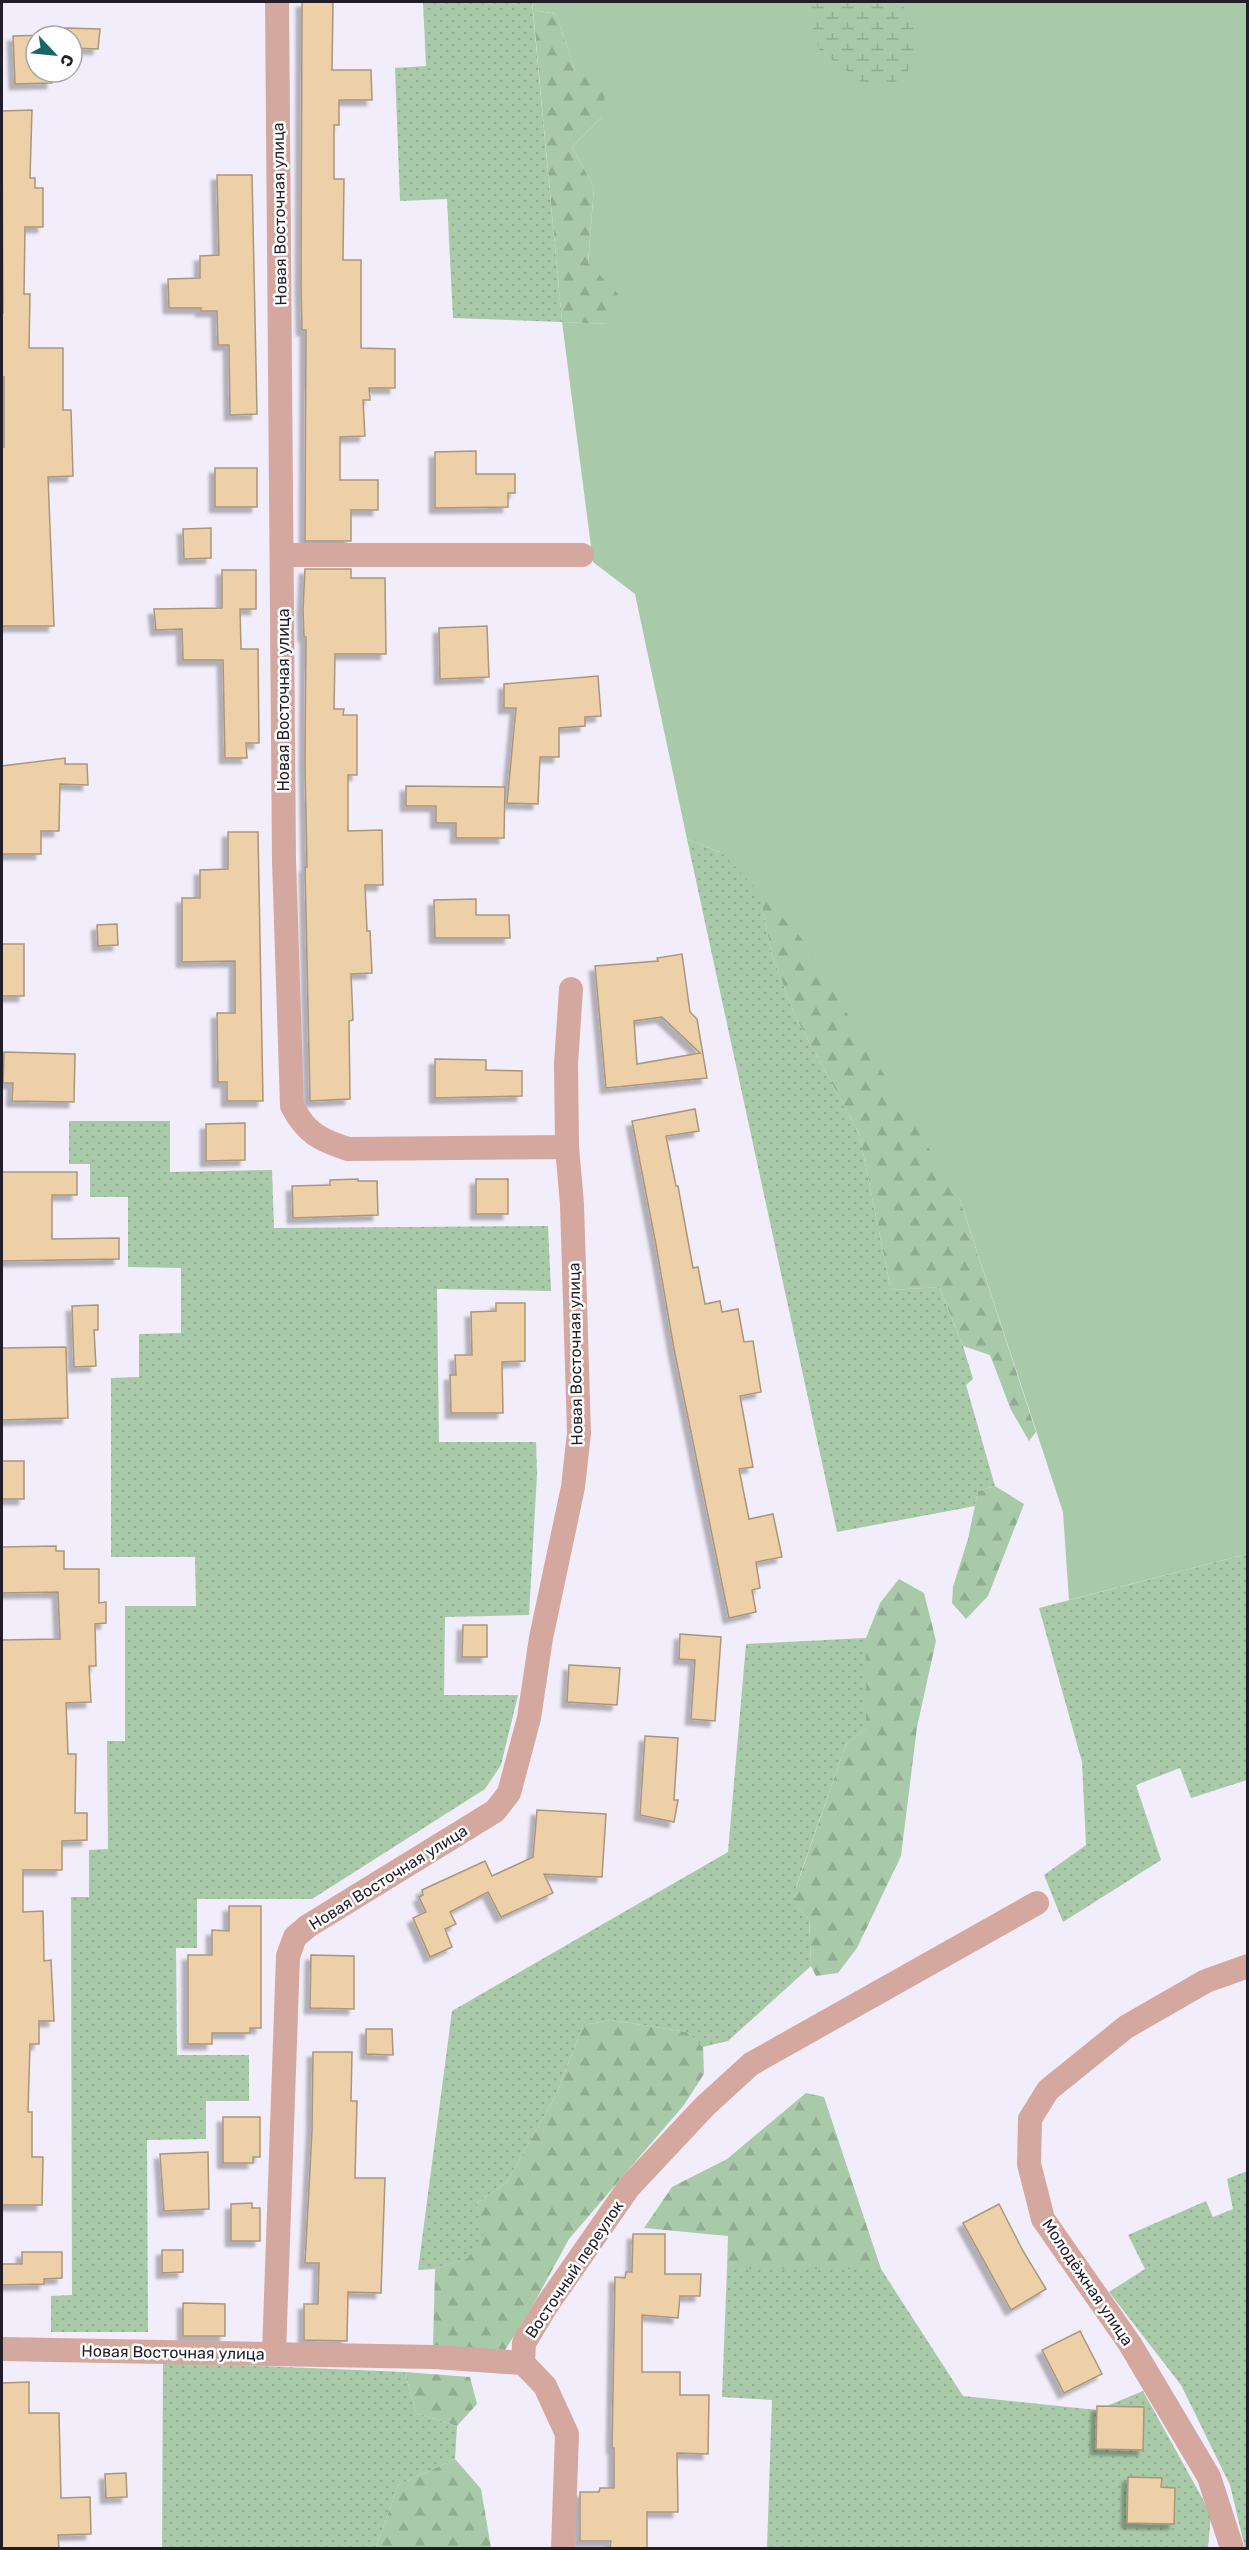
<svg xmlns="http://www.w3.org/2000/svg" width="1249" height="2550" font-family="Rubik,sans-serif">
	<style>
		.green { fill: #a9caa8 }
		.forest { fill: url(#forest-firs) }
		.wetland { fill: url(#wetland-marsh) }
		.garden { fill: url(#garden-dots) }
		.building { fill: #edd0a8; stroke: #aa967a; stroke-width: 1.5; fill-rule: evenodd; filter: url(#shadow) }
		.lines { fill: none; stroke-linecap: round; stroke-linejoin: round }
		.street { stroke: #d5a89f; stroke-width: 24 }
		.labels { text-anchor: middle; stroke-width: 5; stroke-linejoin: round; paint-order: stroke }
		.street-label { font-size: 16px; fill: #221e29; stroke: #fff }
	</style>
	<defs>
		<pattern id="forest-firs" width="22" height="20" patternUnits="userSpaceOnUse" patternTransform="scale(1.5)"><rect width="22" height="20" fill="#a9caa8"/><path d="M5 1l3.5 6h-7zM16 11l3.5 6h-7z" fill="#91ad91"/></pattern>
		<pattern id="wetland-marsh" width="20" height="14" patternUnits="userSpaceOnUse" patternTransform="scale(1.5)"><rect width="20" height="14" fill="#a9caa8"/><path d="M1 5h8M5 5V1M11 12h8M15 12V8" fill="none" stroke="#91ad91"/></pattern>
		<pattern id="garden-dots" width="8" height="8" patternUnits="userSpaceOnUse" patternTransform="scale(1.5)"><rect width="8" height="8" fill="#a9caa8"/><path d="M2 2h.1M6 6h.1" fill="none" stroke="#91ad91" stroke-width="1.8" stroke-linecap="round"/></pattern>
		<filter id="shadow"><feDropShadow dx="-5.5" dy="5.5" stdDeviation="1.5" flood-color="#0004"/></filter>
	</defs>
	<rect width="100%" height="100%" fill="#f1edfa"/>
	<polygon class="green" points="532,2 1247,2 1247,1554 1069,1600 1063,1512 960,1200 722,853 687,839 635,594 593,562 562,322 610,324 588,263 594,187 572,147 602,117 575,70 556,14 533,10"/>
	<g class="forest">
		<polygon points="533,10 556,14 575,70 606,85 602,117 572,147 594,187 588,263 618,294 610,324 562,322"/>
		<polygon points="759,892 802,939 960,1200 1036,1432 1029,1441 1011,1410 990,1355 963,1346 939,1287 891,1290 859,1133 796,1018 772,956"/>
		<polygon points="995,1486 1024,1504 988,1596 966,1619 952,1603 953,1587 968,1539 978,1491"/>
		<polygon points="899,1579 924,1593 936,1641 917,1727 901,1856 857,1948 838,1973 816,1976 811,1966 809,1919 796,1907 796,1888 846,1744 866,1729 866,1638 880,1603"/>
		<polygon points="611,2020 687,2032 703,2047 704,2074 684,2105 569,2239 528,2314 505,2350 433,2347 435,2269 467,2258 482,2236 477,2203 507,2182 557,2093 583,2025"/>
		<polygon points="806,2093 824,2097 881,2269 727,2269 728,2236 644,2228 672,2187 727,2159"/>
		<polygon points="405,2372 470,2377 477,2404 457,2426 416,2413"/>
		<polygon points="455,2459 481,2489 491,2548 376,2548 398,2485"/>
	</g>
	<polygon class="wetland" points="812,2 901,2 916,33 916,52 908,71 895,82 868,87 819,50 809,13"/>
	<g class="garden">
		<polygon points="423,2 532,2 562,322 453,318 447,199 400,201 395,68 426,66"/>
		<polygon points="687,839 722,853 759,892 772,956 796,1018 859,1133 891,1290 939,1287 963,1346 973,1379 966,1385 995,1486 978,1491 975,1506 837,1532"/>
		<polygon points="69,1121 170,1121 170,1172 272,1170 274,1228 548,1226 551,1291 437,1289 439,1442 536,1442 537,1474 529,1615 445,1617 444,1695 518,1695 501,1765 485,1789 312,1899 197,1899 197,1948 176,1948 177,2055 249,2055 249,2101 206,2101 206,2139 147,2140 148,2332 51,2332 51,2296 72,2295 71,1897 89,1897 89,1850 108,1849 107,1741 125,1741 125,1606 196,1606 195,1557 111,1557 111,1378 139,1377 139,1334 181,1333 181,1268 128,1267 128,1197 90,1197 90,1164 69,1164"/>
		<polygon points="1247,1554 1247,1780 1191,1798 1180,1768 1136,1785 1161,1860 1063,1922 1044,1875 1086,1845 1082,1762 1039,1608"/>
		<polygon points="866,1638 866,1729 846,1744 796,1887 796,1907 809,1919 811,1966 728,2041 703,2047 687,2032 611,2020 583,2025 557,2093 507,2182 477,2203 483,2236 468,2258 435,2269 418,2270 452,2011 728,1852 746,1644"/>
		<polygon points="1247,2171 1248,2548 1245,2548 1230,2485 1181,2385 1109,2292 1145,2269 1128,2235 1206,2201 1213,2217 1233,2209 1227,2179"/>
		<polygon points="727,2269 881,2269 963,2396 1097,2410 1143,2391 1211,2514 1208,2548 767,2548 772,2400 722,2397"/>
		<polygon points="163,2362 405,2372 416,2413 457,2426 455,2459 398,2485 376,2548 162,2548"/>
	</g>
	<g class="building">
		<polygon points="302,2 333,2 332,70 371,70 372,100 339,100 339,125 334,125 334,179 344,179 343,260 361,260 361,348 395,349 395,388 369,388 370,400 363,400 365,436 340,437 340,480 378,480 378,510 351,510 351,541 305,541 306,330 302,330 301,287"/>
		<polygon points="65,28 100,29 98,49 72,48 72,36 66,36"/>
		<polygon points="51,35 36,36 36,72 52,72 52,83 15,84 13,36"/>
		<polygon points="32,110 30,178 35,178 35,188 43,188 43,227 25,227 24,294 30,294 29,348 63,348 63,410 71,410 73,476 48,477 54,626 2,626 2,447 4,447 4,377 2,377 2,313 3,313 2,111"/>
		<polygon points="217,175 252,175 257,414 230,415 229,345 218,345 217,311 201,311 201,308 169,308 168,279 200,278 200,256 219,255"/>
		<polygon points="476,451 476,474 515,474 515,493 508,493 508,507 435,508 435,452"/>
		<rect x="215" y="468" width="42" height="39"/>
		<polygon points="211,528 211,558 184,559 183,529"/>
		<polygon points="305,569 351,569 351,578 385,578 386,654 335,654 334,709 344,709 343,715 357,715 357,775 348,775 348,831 382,830 383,885 365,885 367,931 370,931 372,973 351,974 353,1020 349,1021 350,1099 310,1101 305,867 307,867 305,764 306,637 304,637 303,610"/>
		<polygon points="222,570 256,570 256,609 240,609 241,649 258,649 259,743 246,743 247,758 225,758 223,660 183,660 182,629 156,630 154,609 222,608"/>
		<polygon points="487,626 489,677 440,679 439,628"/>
		<polygon points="598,676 601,716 585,717 585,726 559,728 559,757 540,757 538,804 507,803 516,708 504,708 504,684"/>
		<polygon points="65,758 65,764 87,764 88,785 60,784 59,831 41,831 41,854 2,854 2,766"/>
		<polygon points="406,786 505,787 504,838 456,838 456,823 436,823 436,806 406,806"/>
		<polygon points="228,832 258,832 263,1101 227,1101 227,1082 218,1082 217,1013 235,1013 235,961 182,962 182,898 200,898 200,870 228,869"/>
		<polygon points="476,899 476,915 509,915 510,938 435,938 434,900"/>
		<polygon points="117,924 118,945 98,946 97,925"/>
		<rect x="2" y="944" width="22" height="52"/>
		<path d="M682,954L690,1012L697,1019L707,1078L606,1088L595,966L658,961L657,958ZM662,1017L700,1053L637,1064L634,1021Z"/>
		<polygon points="4,1052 75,1054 74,1102 12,1101 13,1083 3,1083"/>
		<polygon points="435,1059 486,1060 486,1070 522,1071 522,1096 435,1098"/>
		<polygon points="695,1109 699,1131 666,1136 676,1186 678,1186 693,1268 698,1267 705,1304 720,1301 722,1312 738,1309 744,1342 753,1341 761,1392 740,1396 753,1467 739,1469 749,1519 773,1514 782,1557 756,1562 760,1588 752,1590 756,1612 729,1618 674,1349 656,1245 632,1121"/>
		<polygon points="245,1123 245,1160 206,1161 206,1124"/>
		<polygon points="2,1172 77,1172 77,1195 52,1195 52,1239 119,1238 119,1259 2,1261"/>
		<polygon points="358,1179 358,1181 377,1181 378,1215 293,1218 292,1186 330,1185 330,1180"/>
		<rect x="476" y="1179" width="32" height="35"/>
		<polygon points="496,1303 525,1303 525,1361 502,1362 503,1413 451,1413 450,1375 456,1375 455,1355 472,1355 471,1312 496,1311"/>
		<polygon points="98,1305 98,1330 94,1330 96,1366 74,1367 72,1306"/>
		<polygon points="66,1347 68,1418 2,1420 2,1348"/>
		<rect x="2" y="1461" width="22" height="38"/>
		<polygon points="56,1546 56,1551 64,1551 64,1569 99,1569 99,1603 106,1602 106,1623 95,1624 96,1666 89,1666 91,1702 66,1703 68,1754 76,1754 75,1813 87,1813 87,1840 62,1841 62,1870 23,1870 23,1912 43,1911 44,1961 51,1960 54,2021 39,2021 39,2044 30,2044 28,2112 32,2112 32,2157 43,2157 42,2205 2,2205 2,1640 60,1639 58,1592 2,1593 2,1547"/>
		<polygon points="463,1625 487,1625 487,1657 462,1657"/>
		<polygon points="680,1634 721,1637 715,1721 691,1719 695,1660 679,1659"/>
		<polygon points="569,1665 620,1668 617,1705 567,1702"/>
		<polygon points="645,1736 678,1738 674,1800 678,1800 674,1822 640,1815"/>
		<polygon points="537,1810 606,1814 602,1877 544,1874 553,1893 501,1917 488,1892 450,1912 456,1924 445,1929 452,1947 430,1957 413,1918 426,1912 419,1897 423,1895 422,1890 485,1861 492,1876 533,1857"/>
		<polygon points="229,1906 261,1906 261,2028 250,2028 250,2033 212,2033 212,2044 188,2044 188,1955 212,1955 212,1930 229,1931"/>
		<polygon points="311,1955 354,1956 354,2009 310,2008"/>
		<polygon points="366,2029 392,2029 393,2055 366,2054"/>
		<polygon points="313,2052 352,2052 351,2101 357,2101 355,2178 385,2178 381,2293 348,2292 347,2341 304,2340 304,2304 318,2304 319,2263 305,2263 312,2131"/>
		<polygon points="223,2117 260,2117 260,2157 253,2157 253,2163 223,2163"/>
		<polygon points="208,2152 209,2209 164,2211 160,2154"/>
		<polygon points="252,2203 252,2208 260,2208 260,2241 231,2241 231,2204"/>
		<polygon points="999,2204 1023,2251 1046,2289 1011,2310 963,2223"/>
		<polygon points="633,2234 665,2234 665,2274 701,2274 700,2296 680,2296 678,2318 642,2315 642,2372 680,2372 680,2395 709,2395 708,2454 677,2453 678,2512 647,2512 647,2548 610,2548 611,2541 580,2541 580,2492 599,2492 600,2488 614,2488 614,2448 612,2448 615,2277 625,2278 626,2272 632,2272"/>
		<polygon points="162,2250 183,2250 183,2272 162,2273"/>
		<polygon points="22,2252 62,2252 62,2278 44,2279 44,2284 2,2285 2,2264 22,2264"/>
		<polygon points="183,2303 225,2304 225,2336 183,2336"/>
		<polygon points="1080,2331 1102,2374 1064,2393 1042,2350"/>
		<polygon points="29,2382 29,2413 59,2413 61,2498 90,2497 91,2534 58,2535 59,2548 2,2548 2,2383"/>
		<polygon points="1097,2406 1144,2407 1143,2450 1096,2449"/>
		<polygon points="126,2473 127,2497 106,2498 105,2474"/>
		<polygon points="1128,2477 1162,2478 1161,2487 1175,2488 1174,2524 1127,2523"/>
	</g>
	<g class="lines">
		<g class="street">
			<polyline points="283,555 582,555"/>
			<polyline points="567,1147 566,1064 571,989"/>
			<polyline points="2,2349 434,2357 523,2363"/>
			<path d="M274,2353L288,1956L295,1937L308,1926L495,1811L509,1793L529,1718L541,1638L573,1487L579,1433L572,1204L567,1147L348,1149C320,1140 306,1133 292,1106L284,860L277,2"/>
			<polyline points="563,2548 567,2434 545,2386 523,2363 524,2343 547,2305 629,2187 705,2106 751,2064 1037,1903"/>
			<polyline points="1232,2548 1209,2477 1130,2344 1043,2219 1029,2164 1030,2119 1048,2090 1126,2027 1206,1981 1248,1966"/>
		</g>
	</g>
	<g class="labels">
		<g class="street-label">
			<text transform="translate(279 214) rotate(-91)" y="6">Новая Восточная улица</text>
			<text transform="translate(283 700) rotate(-90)" y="6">Новая Восточная улица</text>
			<text transform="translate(575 1354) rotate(-91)" y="6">Новая Восточная улица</text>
			<text transform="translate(388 1877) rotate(-32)" y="6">Новая Восточная улица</text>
			<text transform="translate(574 2269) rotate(-56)" y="6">Восточный переулок</text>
			<text transform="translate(1088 2282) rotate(56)" y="6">Молодёжная улица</text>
			<text transform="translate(173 2352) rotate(1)" y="6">Новая Восточная улица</text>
		</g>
	</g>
	<rect width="1249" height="2550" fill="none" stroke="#221e29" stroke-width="6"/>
	<g transform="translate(54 54) rotate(116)"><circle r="28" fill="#ffffff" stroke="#a7a5a9" stroke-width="1.5"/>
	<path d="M0-4.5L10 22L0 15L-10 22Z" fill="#186667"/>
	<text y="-9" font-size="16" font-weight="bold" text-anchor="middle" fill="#221e29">С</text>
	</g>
</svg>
